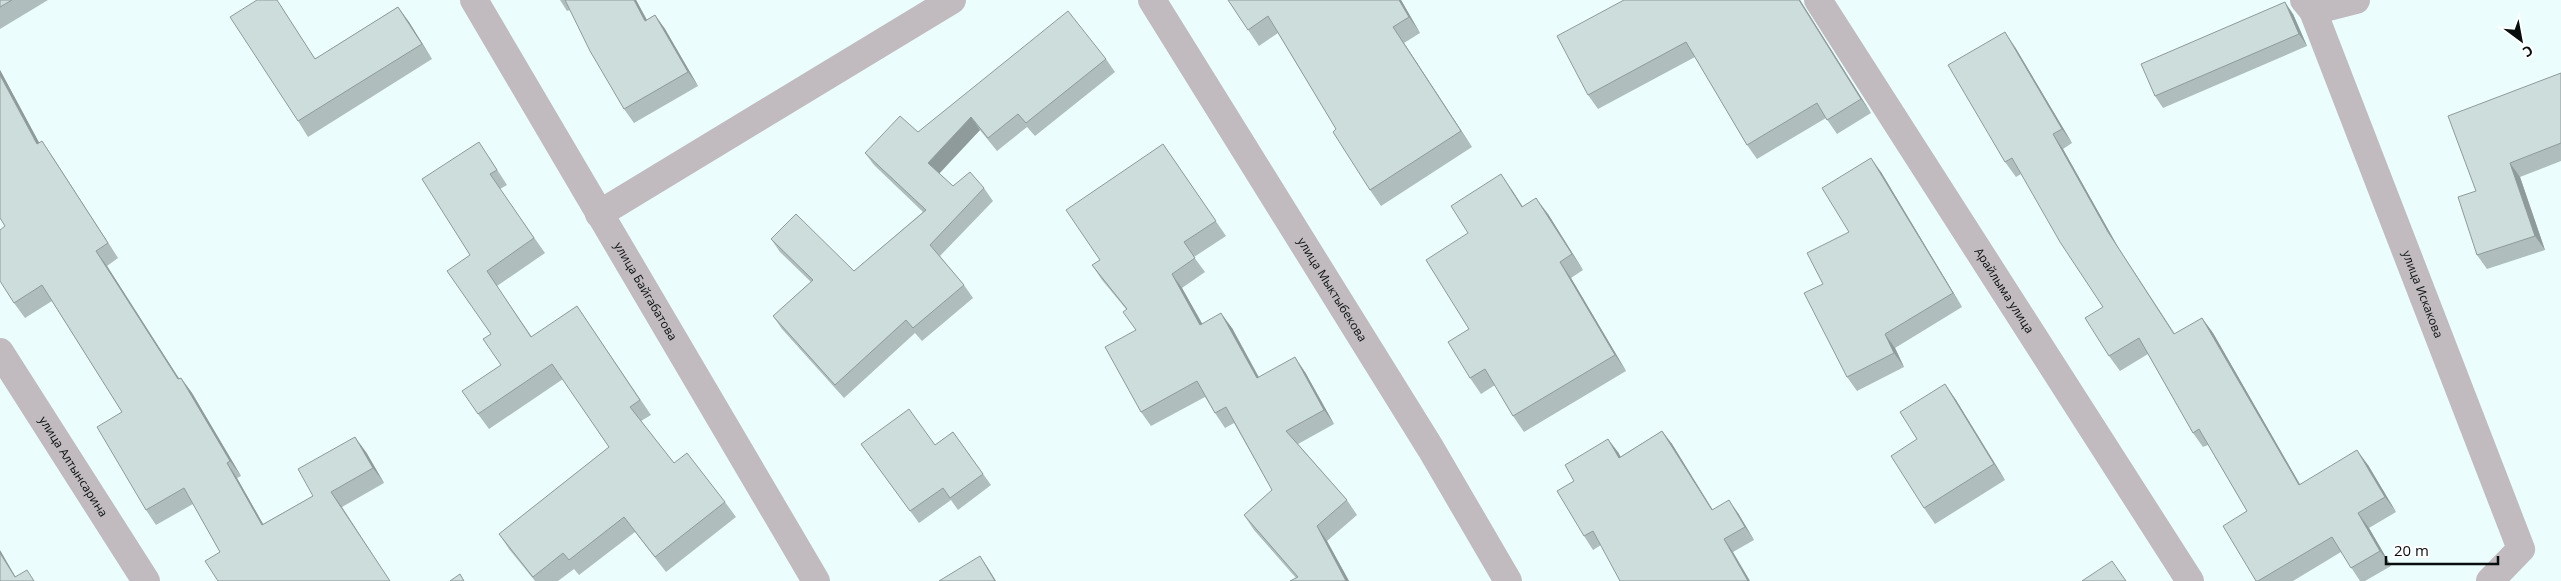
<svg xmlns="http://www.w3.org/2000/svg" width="2561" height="581" font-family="'Open Sans',sans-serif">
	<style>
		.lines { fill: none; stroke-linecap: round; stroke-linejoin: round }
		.minor { stroke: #c1bbbf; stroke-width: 28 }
		.wall { fill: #afbebd }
		.shaded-wall { fill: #8f9b9a }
		.building { fill: #ccdddc; stroke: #8f9b9a }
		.labels { text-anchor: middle; stroke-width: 4.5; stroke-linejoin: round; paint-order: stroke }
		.street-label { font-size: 12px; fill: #080d0d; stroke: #fff }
	</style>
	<rect width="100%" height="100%" fill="#ebfdfc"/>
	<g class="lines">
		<g class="minor">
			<path id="s1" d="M474,0L816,581"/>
			<path id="s2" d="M1152,0L1431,449L1508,581"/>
			<path id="s3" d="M1818,0L2190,581"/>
			<path id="s4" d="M2304,0L2313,11L2521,549L2490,581"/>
			<polyline points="2313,11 2356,0"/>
			<polyline points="599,214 952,0"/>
			<path id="s5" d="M0,352L146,581"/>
		</g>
	</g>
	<g class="wall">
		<polygon points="0,0 48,0 0,29"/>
		<polygon points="560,0 636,0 647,20 655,15 665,29 698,86 634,123 624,109 570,10 567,11"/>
		<polygon points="1228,0 1401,0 1420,33 1404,43 1472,147 1381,206 1370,190 1336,129 1278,33 1259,46"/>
		<polygon points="1624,0 1800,0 1871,113 1837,134 1826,118 1757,159 1747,145 1695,57 1598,109 1588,95"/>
		<polygon points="281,6 315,59 398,7 409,22 432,59 308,137 298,121"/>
		<polygon points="2293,14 2307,46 2163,108 2155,96"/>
		<polygon points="2015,47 2072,143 2063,149 2118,247 2175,334 2202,318 2213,333 2300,485 2368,465 2396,512 2369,528 2391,566 2365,581 2360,581 2341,552 2293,581 2256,581 2247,511 2208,445 2203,447 2193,433 2148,354 2120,371 2109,356 2103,307 2021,174 2016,177 2005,162"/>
		<polygon points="1106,59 1115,72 1035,136 1027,127 997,151 980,130 939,173 953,186 984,188 993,201 940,256 964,285 973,298 922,341 915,333 844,398 782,329 773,316 811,282 780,252 771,239 854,271 923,212 874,165 865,153"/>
		<polygon points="0,70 39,143 52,156 118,258 107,266 179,379 181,378 192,393 241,476 237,478 263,524 313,496 366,452 384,483 342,507 220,552 193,504 156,525 146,510 122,412 52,301 25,318 14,303 5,226 0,218"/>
		<polygon points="2561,73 2561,161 2520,177 2545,250 2487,269 2477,255 2476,191"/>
		<polygon points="1163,144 1226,236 1194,257 1205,272 1182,288 1202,324 1232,328 1259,377 1305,372 1334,424 1298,444 1347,500 1357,515 1327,541 1349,581 1290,581 1296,578 1254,530 1244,515 1272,490 1234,423 1225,428 1215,413 1205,397 1151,426 1141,412 1136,330 1126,309 1102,280 1092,265 1100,260"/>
		<polygon points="489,157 507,185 500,189 545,253 497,286 532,337 577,306 651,415 641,421 674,463 725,502 736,517 666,572 635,532 579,575 574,569 558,581 535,581 509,549 499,534 609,447 563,379 489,429 478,414 501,365 491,334 470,255"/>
		<polygon points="1881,172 1962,307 1895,348 1904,367 1857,391 1847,377 1823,284"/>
		<polygon points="1512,190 1523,207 1548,214 1583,270 1571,278 1626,371 1524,432 1513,416 1495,385 1481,394 1470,378 1468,233"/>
		<polygon points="1945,384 1956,400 2005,480 1935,524 1924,508 1917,439"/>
		<polygon points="1662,431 1672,444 1712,510 1738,513 1754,540 1733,552 1601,545 1593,550 1584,536 1574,481 1618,452 1620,457"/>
		<polygon points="953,432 991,485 958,510 951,500 919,523 861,444 935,445"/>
	</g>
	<g class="shaded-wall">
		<polygon points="634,0 636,0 655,35 645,21"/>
		<polygon points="1399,0 1401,0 1420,33 1409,17"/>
		<polygon points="1799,0 1800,0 1871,113 1861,99"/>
		<polygon points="2285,2 2293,14 2307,46 2299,34"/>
		<polygon points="398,7 409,22 432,59 422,44"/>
		<polygon points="655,15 665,29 698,86 688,72"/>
		<polygon points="1393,27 1404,43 1472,147 1461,131"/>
		<polygon points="2005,32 2015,47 2072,143 2062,129"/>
		<polygon points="0,70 48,159 37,144 0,75"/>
		<polygon points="971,117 980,130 937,176 928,163"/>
		<polygon points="2053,134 2063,149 2118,247 2185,349 2108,232"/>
		<polygon points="42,141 52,156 118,258 108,243"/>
		<polygon points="1871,158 1881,172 1962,307 1953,293"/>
		<polygon points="2510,163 2520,177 2545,250 2535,236"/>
		<polygon points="1501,174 1512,190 1533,223 1522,207"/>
		<polygon points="1536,198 1548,214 1583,270 1572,254"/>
		<polygon points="96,251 107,266 189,394 178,379"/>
		<polygon points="1560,262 1571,278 1626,371 1615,355"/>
		<polygon points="1172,274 1182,288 1211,339 1200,325"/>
		<polygon points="1221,313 1232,328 1267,393 1257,378"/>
		<polygon points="2202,318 2213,333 2309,500 2299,485"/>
		<polygon points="1885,334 1895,348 1904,367 1894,353"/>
		<polygon points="1295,357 1305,372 1334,424 1324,410"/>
		<polygon points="181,378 192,393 241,476 230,461"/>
		<polygon points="1945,384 1956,400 2005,480 1994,464"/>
		<polygon points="1662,431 1672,444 1721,523 1712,510"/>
		<polygon points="355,437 366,452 384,483 373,468"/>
		<polygon points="1608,439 1618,452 1629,471 1619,458"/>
		<polygon points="2357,450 2368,465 2396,512 2385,497"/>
		<polygon points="227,463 237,478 272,540 262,525"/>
		<polygon points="331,492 342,507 390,581"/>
		<polygon points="1729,500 1738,513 1754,540 1745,527"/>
		<polygon points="2358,513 2369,528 2391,566 2380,551"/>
		<polygon points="1317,526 1327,541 1349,581 1346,581"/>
		<polygon points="1724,539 1733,552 1750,581 1748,581"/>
		<polygon points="0,550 18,581 17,581 0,553"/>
		<polygon points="980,556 988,568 996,581 995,581"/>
	</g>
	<g class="building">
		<polygon points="0,0 12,0 0,7"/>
		<polygon points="257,0 277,0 315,59 398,7 422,44 298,121 230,17"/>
		<polygon points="565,0 634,0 645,21 655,15 688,72 624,109 590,51"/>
		<polygon points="1228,0 1399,0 1409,17 1393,27 1461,131 1370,190 1333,132 1336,129 1268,16 1248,30"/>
		<polygon points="1624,0 1799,0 1861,99 1827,120 1817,103 1747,145 1686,42 1588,95 1557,36"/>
		<polygon points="2285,2 2299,34 2155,96 2141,64"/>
		<polygon points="1068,11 1106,59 1026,123 1018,114 988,138 971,117 928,163 953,186 970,172 984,188 930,245 964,285 913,328 906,320 835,385 773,316 813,280 771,239 796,214 854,271 926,210 865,153 900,116 918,132"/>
		<polygon points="2005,32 2062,129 2053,134 2108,232 2174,334 2202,318 2299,485 2357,450 2385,497 2358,513 2380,551 2351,568 2332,537 2258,581 2256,581 2223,526 2247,511 2199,429 2193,433 2139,338 2109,356 2085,318 2103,307 2060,242 2012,158 2005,162 1948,65"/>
		<polygon points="2561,73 2561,143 2510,163 2535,236 2477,255 2458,197 2476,191 2448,116"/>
		<polygon points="0,75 37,144 42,141 108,243 96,251 178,379 181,378 230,461 227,463 262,525 313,496 298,469 355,437 373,468 331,492 390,581 218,581 205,561 220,552 184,488 146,510 97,427 122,412 42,285 14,303 0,281 0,230 5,226 0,218"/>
		<polygon points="479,142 497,170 490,174 534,238 487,271 531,337 577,306 640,400 630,407 674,463 687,453 725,502 655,557 624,517 569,560 563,553 533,577 499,534 609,447 552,364 478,414 462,391 501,365 483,339 491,334 447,271 470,255 422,179"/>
		<polygon points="1163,144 1216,221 1184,242 1195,258 1172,274 1200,325 1221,313 1257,378 1295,357 1324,410 1286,431 1347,500 1317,526 1346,581 1290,581 1298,577 1244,515 1272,490 1226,407 1215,413 1197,381 1141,412 1105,347 1136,330 1123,312 1127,309 1092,265 1100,260 1066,210"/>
		<polygon points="1871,158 1953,293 1885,334 1894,353 1847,377 1804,293 1823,284 1807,253 1849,232 1822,188"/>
		<polygon points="1501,174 1522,207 1536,198 1572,254 1560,262 1615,355 1513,416 1485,369 1470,378 1448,342 1469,329 1426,260 1468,233 1451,206"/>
		<polygon points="1945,384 1994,464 1924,508 1891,456 1917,439 1900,412"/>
		<polygon points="909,409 935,445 953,432 983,474 950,498 943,488 910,511 861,444"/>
		<polygon points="1662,431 1712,510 1729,500 1745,527 1724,539 1748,581 1620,581 1593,531 1584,536 1557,491 1574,481 1565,465 1608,439 1619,458"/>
		<polygon points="0,553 15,577 27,570 34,581 0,581"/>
		<polygon points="980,556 995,581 939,581"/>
		<polygon points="2112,561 2126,581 2082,581"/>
		<polygon points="460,574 464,581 450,581"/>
	</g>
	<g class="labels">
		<g class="street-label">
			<text dy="4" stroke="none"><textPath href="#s2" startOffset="341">улица Мыктыбекова</textPath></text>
			<text dy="4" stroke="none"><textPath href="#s3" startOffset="345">Арайлыма улица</textPath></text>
			<text dy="4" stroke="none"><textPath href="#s1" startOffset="338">улица Байгабатова</textPath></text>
			<text dy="4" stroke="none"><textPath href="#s4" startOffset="318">улица Искакова</textPath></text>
			<text dy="4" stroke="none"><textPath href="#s5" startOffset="136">улица Алтынсарина</textPath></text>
		</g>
	</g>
	<g transform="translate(2521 40) rotate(148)" stroke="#ffffff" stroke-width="4" paint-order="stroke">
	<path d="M0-4L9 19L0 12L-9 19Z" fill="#080d0d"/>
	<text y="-8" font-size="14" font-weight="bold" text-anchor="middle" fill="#080d0d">С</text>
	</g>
	<path d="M2386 556v8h112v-8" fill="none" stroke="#080d0d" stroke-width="2.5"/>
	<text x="2394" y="556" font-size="15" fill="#080d0d" stroke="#ffffff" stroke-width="4" paint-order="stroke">20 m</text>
</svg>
